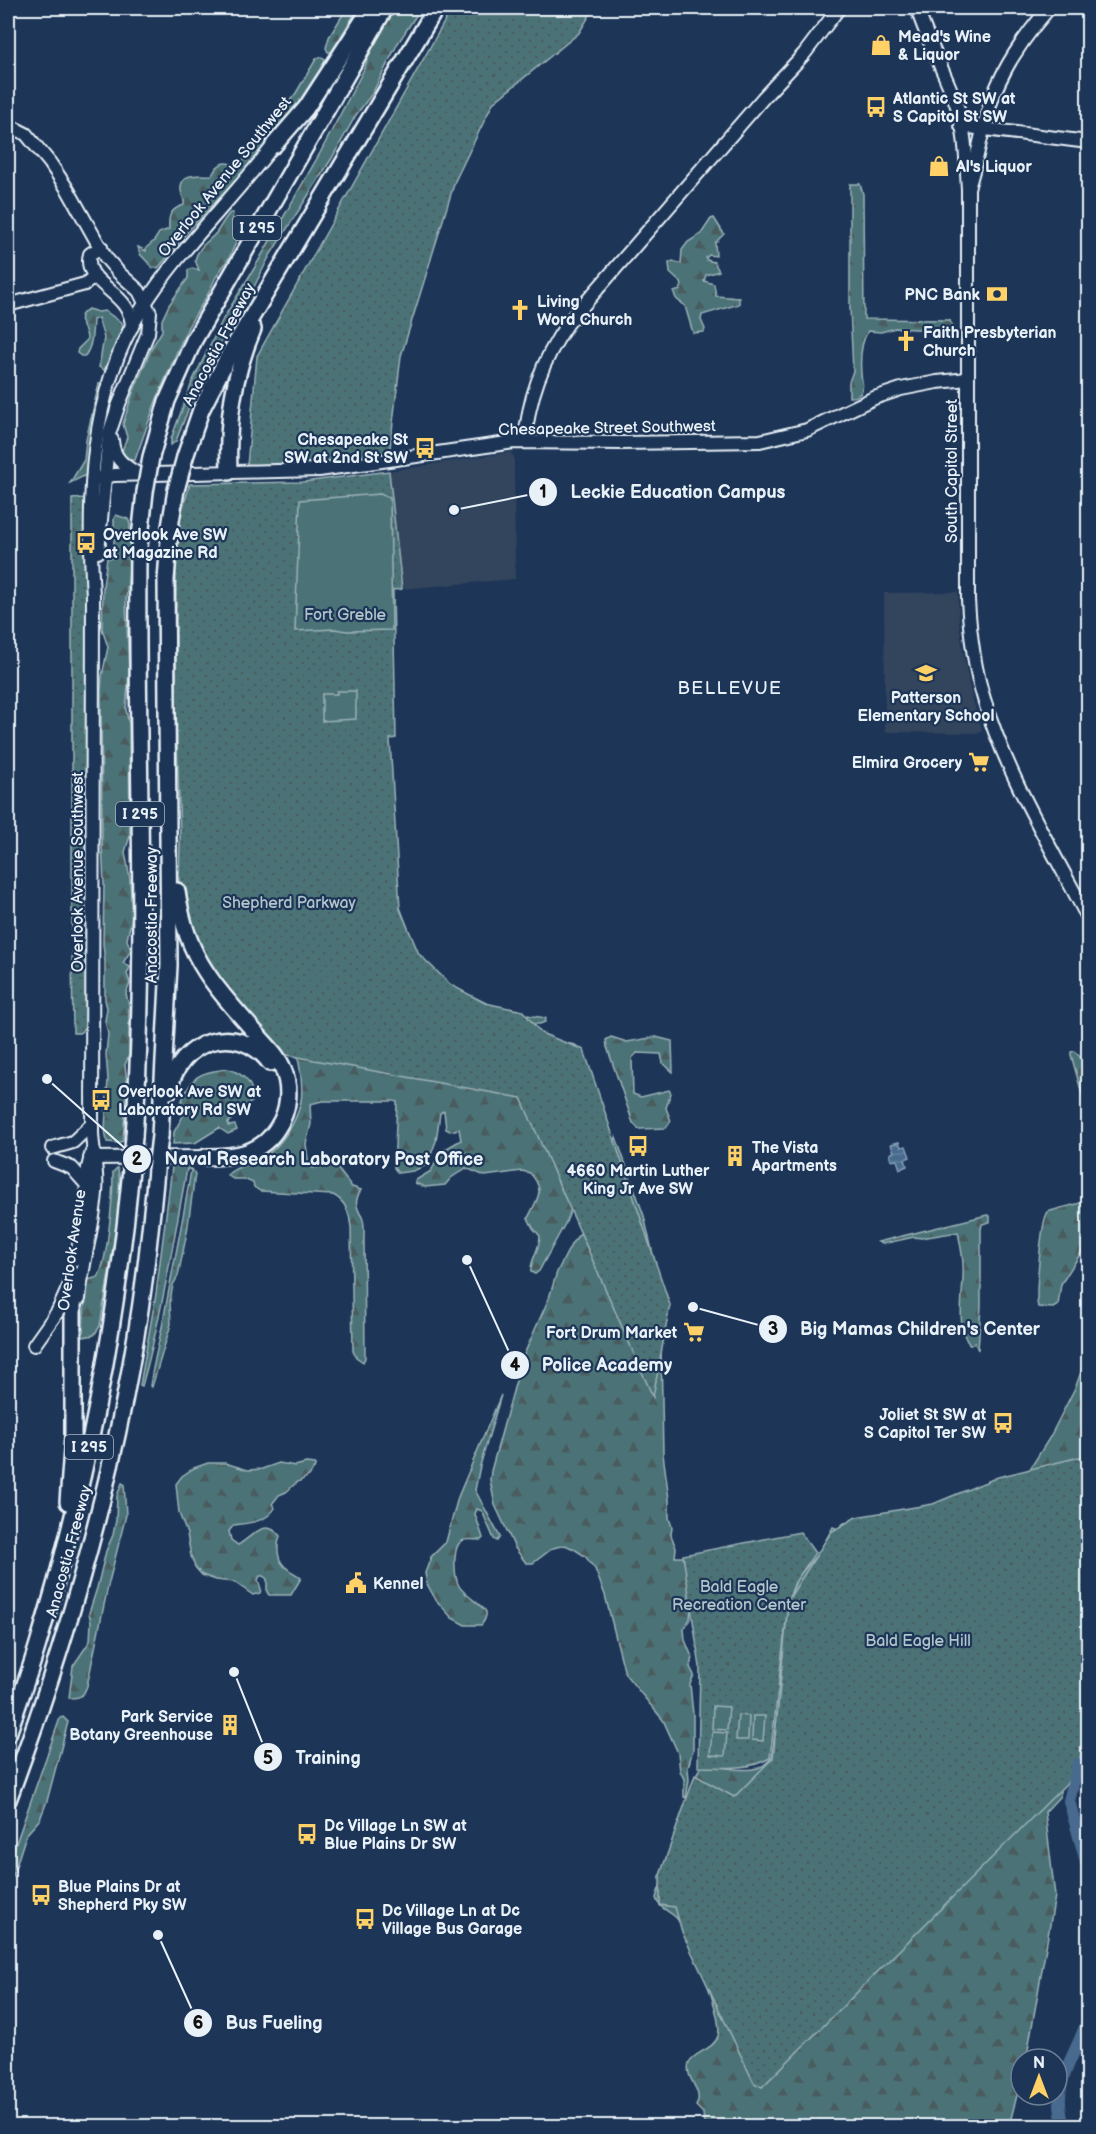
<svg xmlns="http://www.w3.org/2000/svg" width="1096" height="2134" font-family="'Balsamiq Sans',sans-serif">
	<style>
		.built { fill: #31445d }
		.forest { fill: url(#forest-firs); stroke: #9ab2b8; stroke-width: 1.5 }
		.park { fill: url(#park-dots); stroke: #9ab2b8; stroke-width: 1.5 }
		.pitch { fill: #4c7377; stroke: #9ab2b8; stroke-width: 1.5 }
		.water { fill: url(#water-rules); stroke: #87a0b8; stroke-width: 1.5 }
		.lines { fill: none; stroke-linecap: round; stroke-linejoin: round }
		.stream { stroke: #87a0b8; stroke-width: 2 }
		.river { stroke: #476a8e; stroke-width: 12 }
		.secondary-casing { stroke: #e8f1f8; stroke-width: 16 }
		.primary-casing { stroke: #e8f1f8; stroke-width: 16 }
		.highway-casing { stroke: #e8f1f8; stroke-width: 20 }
		.secondary { stroke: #1d3557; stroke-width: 12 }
		.primary { stroke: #1d3557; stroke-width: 12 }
		.highway { stroke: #1d3557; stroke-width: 15 }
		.highway-bridge-casing { stroke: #e8f1f8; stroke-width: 20; stroke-linecap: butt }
		.highway-bridge { stroke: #1d3557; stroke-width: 15 }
		.labels { text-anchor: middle; stroke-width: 4.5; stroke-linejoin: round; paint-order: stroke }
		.shield { fill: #1d3557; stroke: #abb9c8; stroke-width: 1.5 }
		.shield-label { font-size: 15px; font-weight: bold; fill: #e8f1f8 }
		.poi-label { font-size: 16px; font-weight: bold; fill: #e8f1f8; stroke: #1d3557; text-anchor: start }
		.street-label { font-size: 16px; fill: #e8f1f8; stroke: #1d3557 }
		.park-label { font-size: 16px; fill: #b1c5cb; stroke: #1d3557 }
		.neighbourhood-label { font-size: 18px; letter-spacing: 1.5px; fill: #e8f1f8; stroke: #1d3557 }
		.leader { fill: none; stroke: #e8f1f8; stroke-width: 2 }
		.callout-dot { fill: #e8f1f8; stroke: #1d3557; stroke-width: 2 }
		.mark-label { font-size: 18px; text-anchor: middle; font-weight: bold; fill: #111 }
		.callout-label { font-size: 18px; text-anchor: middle; font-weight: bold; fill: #e8f1f8; stroke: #1d3557; stroke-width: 4.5; stroke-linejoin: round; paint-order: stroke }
	</style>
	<defs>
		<pattern id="forest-firs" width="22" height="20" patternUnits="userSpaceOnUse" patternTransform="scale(1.5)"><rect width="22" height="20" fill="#4c7377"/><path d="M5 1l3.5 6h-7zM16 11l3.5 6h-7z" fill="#495b5e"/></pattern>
		<pattern id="park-dots" width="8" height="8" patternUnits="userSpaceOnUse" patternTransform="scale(1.5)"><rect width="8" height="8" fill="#4c7377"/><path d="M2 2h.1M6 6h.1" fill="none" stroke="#495b5e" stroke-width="1.8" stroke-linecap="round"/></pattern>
		<pattern id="water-rules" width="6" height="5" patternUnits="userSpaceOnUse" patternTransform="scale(1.5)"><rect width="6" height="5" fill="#476a8e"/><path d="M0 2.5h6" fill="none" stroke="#62809f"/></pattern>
	</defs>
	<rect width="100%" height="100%" fill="#1d3557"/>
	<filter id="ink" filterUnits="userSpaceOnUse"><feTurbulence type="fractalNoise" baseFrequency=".0167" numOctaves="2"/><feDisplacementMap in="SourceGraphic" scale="12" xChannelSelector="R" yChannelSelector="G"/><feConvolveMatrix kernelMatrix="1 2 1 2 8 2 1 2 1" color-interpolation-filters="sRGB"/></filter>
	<g filter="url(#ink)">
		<g class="built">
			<polygon points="510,452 514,457 515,579 402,589 389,471"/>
			<polygon points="958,592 959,622 963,652 971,693 982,730 979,733 885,732 884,593"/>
		</g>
		<g class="forest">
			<polygon points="347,8 358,8 332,52 328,52 326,48 329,37"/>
			<polygon points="395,8 421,8 398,43 373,92 356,115 332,158 269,257 254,287 231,322 205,373 194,386 194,394 176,441 171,445 171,439 193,380 223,319 255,267 320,153 363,71 374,43"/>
			<path d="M321,57L325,59V62C289,125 240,177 190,229C179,242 169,256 158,268H153L140,254L138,247L146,251V248L154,241L159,233L169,229C168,216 170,209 184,205C185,199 182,197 181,191C179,171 200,176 212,175C219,162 224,160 238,167L296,93L316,59Z"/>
			<path d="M850,184H860L863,194L864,319L949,320L953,326L945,336L940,337L935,330L895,328L881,332L868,331C861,342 860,360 861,373C861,380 865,386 861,392C859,397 854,397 849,397V382L853,371L850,308Z"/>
			<path d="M230,213H233L232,222L236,223L238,238L229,258L216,277L207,296L189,325L176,354L156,401L135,460H129L124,456L122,451L127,437L123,424L132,395L152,347L162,331V320L169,305L188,278V270L192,268L199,270L195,260C198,247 208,242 216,233C221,226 224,219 230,213Z"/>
			<path d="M714,218L724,234L715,243L716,256L709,255L706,258L707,260L714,262L719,271L706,275L704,281L714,284L716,296L739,298V304L702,315L701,320L705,329L704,332L693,333L685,306C679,300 675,301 674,292L680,290L682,284L670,273L669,263L673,261L681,264L682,250L688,242L701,234L711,219Z"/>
			<path d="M88,309L98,312L105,311L122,323L123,327L104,370L99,367L104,338L98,318L93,320C92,333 93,345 85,356H81L77,353L78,349L87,340C88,326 71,320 88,309Z"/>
			<path d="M286,484L398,902L418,955L442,982L486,1003L515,1013L546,1018L545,1022L540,1024L509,1023L561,1042L575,1045L583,1050L582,1182L566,1222L539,1271L535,1274L531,1272C529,1263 540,1249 540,1236L533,1228L528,1218C536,1200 547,1191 530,1173L522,1171L485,1176L466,1168L451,1178L445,1185L425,1187L415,1183L416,1180L431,1171L442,1151L461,1140L459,1129L450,1131L446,1129L444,1111L440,1113L436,1141L427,1165L413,1171L398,1173L394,1168L397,1102L394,1101H322L310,1104L311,1124L306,1144L309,1166L312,1168L335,1165L352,1187L361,1190C354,1201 356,1207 362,1217C365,1223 364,1231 364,1238L365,1358L363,1362L356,1357L353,1351L351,1228C350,1215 346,1201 333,1195L260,1191L254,1187L253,1183L244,1179H233L227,1175C237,1165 250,1165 261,1159C280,1148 297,1122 301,1101C303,1089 301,1075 299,1063L181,553L189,485Z"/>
			<polygon points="116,515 128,519 130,524 129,569 126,601 129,674 126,710 129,724 130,836 125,852 130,879 132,916 127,940 131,950 123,963 130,967 127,974 130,983 126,994 129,1005 129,1055 125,1065 127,1083 123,1141 118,1143 107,1142 105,1129 108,1079 106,1054 108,1034 105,1021 107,1008 105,1000 105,962 103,944 104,884 102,846 101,692 102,676 108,647 102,629 103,586 107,558 114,558 114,518"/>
			<polygon points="611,1037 627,1042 656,1037 672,1041 673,1072 663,1063 661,1054 637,1053 632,1058 633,1094 641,1097 669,1090 671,1093 666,1108 671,1121 666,1128 639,1129 633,1123 607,1047 606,1040"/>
			<path d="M1074,1051C1092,1064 1089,1095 1088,1115L1071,1055V1052Z"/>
			<path d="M228,1069C243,1073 256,1085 252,1102L242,1107L228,1123V1126L235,1125L237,1130L228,1134L219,1128L195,1143L173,1144L174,1132L184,1114L180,1105C191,1077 197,1072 228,1069Z"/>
			<polygon points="616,1137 644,1216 655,1263 661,1346 663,1454 669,1499 669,1518 672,1527 671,1535 676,1548 675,1557 685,1557 692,1600 690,1619 684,1629 685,1640 692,1657 690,1667 694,1675 690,1684 693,1714 693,1749 688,1768 689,1780 686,1798 684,1797 684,1779 680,1771 678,1753 663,1720 625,1674 605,1595 595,1569 585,1556 574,1549 565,1545 553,1548 533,1563 526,1563 515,1548 495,1505 490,1480 491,1471 522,1359 549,1298 557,1272 572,1243 582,1231"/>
			<path d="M175,1164C184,1163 191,1165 195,1174L187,1232L178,1276L173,1285L170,1301L171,1324L152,1387L150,1386C153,1364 159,1343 163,1322C172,1271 183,1221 191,1170L189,1169H187C173,1242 162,1315 142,1386L140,1385L156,1294L172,1167Z"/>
			<path d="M117,1168C127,1184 104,1300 100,1326L94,1335L83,1337L84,1310L88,1280L98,1277C108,1261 113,1194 113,1172Z"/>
			<path d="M1088,1201V1242L1061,1284L1058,1305L1053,1308L1038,1307C1035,1298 1041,1219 1048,1212C1051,1210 1082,1203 1088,1201Z"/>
			<path d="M987,1215L990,1216V1222L982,1224L981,1230V1306L978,1350L975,1343L970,1345C954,1328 965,1286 963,1265C963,1258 959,1237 958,1232L921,1238L914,1237L882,1244L878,1242Z"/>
			<path d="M1088,1360V1710L1060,1788V1796L1045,1812L1055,1896L1027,2055L1026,2059H1021V2080L1009,2126H722L717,2121L712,2126L704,2123L703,2113L696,2106C705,2091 684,2079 689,2063C693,2052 714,2050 718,2036C724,2017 690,1937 678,1920C672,1911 659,1910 656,1898L698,1771L702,1766C724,1764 757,1780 772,1757L790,1597L797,1578L820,1551L833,1527L838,1529L844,1523L937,1509L1030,1469L1050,1437L1076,1386L1081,1372Z"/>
			<path d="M501,1395L480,1466L475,1490L500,1537L497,1541L494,1539L482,1511L477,1509L475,1514L483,1538L481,1540C475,1540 467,1538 462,1541C452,1546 454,1577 459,1586C464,1595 484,1606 486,1612C487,1616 484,1622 481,1625H465L452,1618L436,1600L427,1584L425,1573L431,1557L446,1542L458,1497Z"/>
			<path d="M208,1463H225L248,1470L262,1469L279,1463L295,1466L306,1463L315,1464V1467L309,1476L296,1483L286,1492L279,1495L272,1504L275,1508C267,1522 249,1523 234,1525L229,1531L231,1540L238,1545C252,1537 265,1517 280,1536C276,1548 277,1562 288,1569C293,1573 297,1574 301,1578L291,1595H269L267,1592V1579L263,1576H260L258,1580L261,1589L260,1593L253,1595L234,1582L216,1580L202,1575L195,1567L191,1556L187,1534L179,1513L176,1484L182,1476L194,1468Z"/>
			<path d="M122,1483L124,1484L126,1515L108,1586L87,1686C83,1697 80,1698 69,1698L73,1666L90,1641L91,1622L89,1613L97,1588L106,1551L113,1535L116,1520L117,1496Z"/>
			<polygon points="63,1717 68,1722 47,1801 40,1819 26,1835 8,1891 8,1866 60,1718"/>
		</g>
		<g class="park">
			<polygon points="452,8 594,8 579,33 493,103 455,181 401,356 389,456 348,463 247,466 257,356"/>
			<polygon points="103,382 92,422 86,475 70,483 84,460 86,440 99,383"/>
			<polygon points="389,471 402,589 393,590 396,738 390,739 400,909 419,954 451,985 485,1003 523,1011 541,1033 584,1050 670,1305 653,1397 521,1098 271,1052 187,954 178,922 180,839 176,708 176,530 190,484 303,482"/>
			<polygon points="85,498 87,595 86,933 83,937 72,937 72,499"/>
			<polygon points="75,949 83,949 86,955 86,1026 80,1033 73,1033 72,953"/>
			<path d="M1088,1455V1762L762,2087L754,2083L682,1932L675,1907L660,1905V1875L695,1775L734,1797L773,1758L788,1604L770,1758C747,1771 723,1767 698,1767L700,1667L683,1555L800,1532L815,1553L795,1582L788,1600L831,1532L856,1517L933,1504L998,1477Z"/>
		</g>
		<g class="pitch">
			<polygon points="380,494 390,498 392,630 346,631 335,629 295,631 300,500"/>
			<polygon points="337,691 356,691 356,719 322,721 322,694 337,694"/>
			<polygon points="713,1706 729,1707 727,1730 712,1729"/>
			<polygon points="738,1715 749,1716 748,1740 736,1740"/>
			<polygon points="753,1716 765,1716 763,1741 752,1740"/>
			<polygon points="712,1732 727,1733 725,1756 710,1755"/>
		</g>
		<polygon class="water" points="899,1142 901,1147 906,1146 910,1157 905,1159 907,1166 900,1169 897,1160 892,1161 890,1154 894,1152 891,1144"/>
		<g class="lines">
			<polyline class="stream" points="1088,1734 1078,1764 1088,1762"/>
			<g class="river">
				<polyline points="1078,1764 1069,1801 1088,1869"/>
				<path d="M1064,2126C1050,2080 1075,2060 1088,2018"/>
			</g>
			<defs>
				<g id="secondary">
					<polyline points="8,125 26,134 50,163 68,190 106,258 119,273 139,291 150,313 148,333 119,404 109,434 98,552"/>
					<polyline points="961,126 1088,142"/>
					<path d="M968,188C976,164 980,139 987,115C997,76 1023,38 1049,8"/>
					<path d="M101,247L90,254C81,285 132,291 132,327"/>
					<polyline points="8,305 85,284 94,277"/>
					<path d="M112,440C113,458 123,465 138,474"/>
					<path d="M525,442C528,398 543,359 568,323L764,97L804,54L839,8"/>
					<polyline points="93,480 114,475 319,470 514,442 621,443 760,441 807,430 874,398 901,389 937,382 968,379"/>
					<polyline points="52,1148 73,1142 92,1124"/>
					<polyline points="90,1158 206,1157"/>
					<polyline points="54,1161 72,1168 87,1185"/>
					<polyline points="76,1259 85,1215 88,1168 92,1152"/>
					<path d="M79,1299C82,1263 93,1229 96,1193C98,1172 93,1153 92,1133L93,595C87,500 89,394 141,310C179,248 235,198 278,139"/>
					<polyline points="34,1345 58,1311 71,1282"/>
				</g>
				<path id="primary" d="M917,8C928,43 945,72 957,106C966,132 966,162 968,189V600C970,634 974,667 984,699C1006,774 1052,849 1088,918"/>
				<g id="highway">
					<polyline points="274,145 306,108 371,8"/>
					<polyline points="151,457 167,401 194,340 385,8"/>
					<polyline points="185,457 201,410 230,353 436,8"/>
					<path d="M229,472C227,421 233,376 253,329"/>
					<path d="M177,891C181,920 190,948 206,972C220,994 238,1013 256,1033C265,1044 278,1055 283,1069C291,1088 289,1110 278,1127C262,1154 235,1157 206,1157"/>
					<path d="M169,1091C178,1040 238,1020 270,1063"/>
					<polyline points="160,1136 169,965 166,580 170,527 176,490"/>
					<path d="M134,1137C148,943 136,750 138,556L145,492"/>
					<polyline points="68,1502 73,1436 73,1276"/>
					<path d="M8,1734C18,1704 29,1674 38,1644C85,1489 116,1331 131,1170"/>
					<path d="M8,1800C71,1631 122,1453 145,1274C149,1240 153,1205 156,1170"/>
				</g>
			</defs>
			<use href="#secondary" class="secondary-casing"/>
			<use href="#primary" class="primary-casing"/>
			<use href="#highway" class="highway-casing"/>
			<use href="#secondary" class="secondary"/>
			<use href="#primary" class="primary"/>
			<use href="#highway" class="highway"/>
			<defs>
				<g id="highway-bridge">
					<polyline points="176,490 185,457"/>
					<polyline points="145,492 151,457"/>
					<polyline points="131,1170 134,1137"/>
					<polyline points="156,1170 160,1136"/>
				</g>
			</defs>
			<use href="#highway-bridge" class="highway-bridge-casing"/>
			<use href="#highway-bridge" class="highway-bridge"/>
		</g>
	</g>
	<defs>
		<symbol id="shop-bare" viewBox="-9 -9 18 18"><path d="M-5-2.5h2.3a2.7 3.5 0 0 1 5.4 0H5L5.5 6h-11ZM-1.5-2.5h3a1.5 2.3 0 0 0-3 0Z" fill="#ffd166" stroke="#1d3557" stroke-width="2.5" paint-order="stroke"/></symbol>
		<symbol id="bus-bare" viewBox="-9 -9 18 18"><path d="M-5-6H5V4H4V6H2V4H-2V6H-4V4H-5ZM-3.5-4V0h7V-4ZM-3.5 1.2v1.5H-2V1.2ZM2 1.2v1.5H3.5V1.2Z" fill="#ffd166" stroke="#1d3557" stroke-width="2.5" paint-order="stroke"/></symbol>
		<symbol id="bank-bare" viewBox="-9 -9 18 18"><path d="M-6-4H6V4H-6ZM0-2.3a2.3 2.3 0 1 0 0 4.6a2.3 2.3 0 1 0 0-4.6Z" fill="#ffd166" stroke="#1d3557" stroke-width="2.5" paint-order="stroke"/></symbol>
		<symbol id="church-bare" viewBox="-9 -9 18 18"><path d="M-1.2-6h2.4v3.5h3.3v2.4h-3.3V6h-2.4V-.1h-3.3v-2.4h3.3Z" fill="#ffd166" stroke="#1d3557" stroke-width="2.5" paint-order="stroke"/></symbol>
		<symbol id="school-bare" viewBox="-9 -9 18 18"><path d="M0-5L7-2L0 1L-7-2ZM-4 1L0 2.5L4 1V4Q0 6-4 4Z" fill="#ffd166" stroke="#1d3557" stroke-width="2.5" paint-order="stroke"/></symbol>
		<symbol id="supermarket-bare" viewBox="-9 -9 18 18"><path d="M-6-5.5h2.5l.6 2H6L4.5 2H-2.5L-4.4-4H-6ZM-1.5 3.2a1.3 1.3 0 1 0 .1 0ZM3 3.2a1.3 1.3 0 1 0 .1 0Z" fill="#ffd166" stroke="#1d3557" stroke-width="2.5" paint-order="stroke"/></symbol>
		<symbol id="building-bare" viewBox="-9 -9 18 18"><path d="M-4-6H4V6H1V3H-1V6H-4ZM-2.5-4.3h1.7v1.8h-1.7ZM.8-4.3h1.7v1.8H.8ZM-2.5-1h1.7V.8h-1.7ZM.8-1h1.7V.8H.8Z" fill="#ffd166" stroke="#1d3557" stroke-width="2.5" paint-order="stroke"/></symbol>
		<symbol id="civic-bare" viewBox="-9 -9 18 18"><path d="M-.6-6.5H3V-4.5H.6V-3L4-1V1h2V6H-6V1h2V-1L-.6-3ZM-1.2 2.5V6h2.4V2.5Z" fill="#ffd166" stroke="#1d3557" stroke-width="2.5" paint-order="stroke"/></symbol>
	</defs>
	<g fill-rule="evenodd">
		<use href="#shop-bare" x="866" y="30" width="30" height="30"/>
		<use href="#bus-bare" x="861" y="92" width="30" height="30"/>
		<use href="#shop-bare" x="924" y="151" width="30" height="30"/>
		<use href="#bank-bare" x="982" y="279" width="30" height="30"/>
		<use href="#church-bare" x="505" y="295" width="30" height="30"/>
		<use href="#church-bare" x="891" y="326" width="30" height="30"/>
		<use href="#bus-bare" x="410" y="433" width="30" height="30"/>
		<use href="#bus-bare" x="71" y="528" width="30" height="30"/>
		<use href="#school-bare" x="911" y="658" width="30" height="30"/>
		<use href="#supermarket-bare" x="964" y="747" width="30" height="30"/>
		<use href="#bus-bare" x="86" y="1085" width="30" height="30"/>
		<use href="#bus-bare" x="623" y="1131" width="30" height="30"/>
		<use href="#building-bare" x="720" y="1141" width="30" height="30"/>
		<use href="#supermarket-bare" x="679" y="1317" width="30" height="30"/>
		<use href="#bus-bare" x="988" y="1408" width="30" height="30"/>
		<use href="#civic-bare" x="341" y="1568" width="30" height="30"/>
		<use href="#building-bare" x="215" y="1710" width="30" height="30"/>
		<use href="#bus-bare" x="292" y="1819" width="30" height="30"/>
		<use href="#bus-bare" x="26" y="1880" width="30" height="30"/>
		<use href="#bus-bare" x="350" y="1904" width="30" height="30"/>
	</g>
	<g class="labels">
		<g class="shield">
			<rect x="233" y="216" width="48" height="24" rx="4.5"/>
			<rect x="116" y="802" width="48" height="24" rx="4.5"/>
			<rect x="65" y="1435" width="48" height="24" rx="4.5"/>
		</g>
		<g class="shield-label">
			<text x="257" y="233">I 295</text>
			<text x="140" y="819">I 295</text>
			<text x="89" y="1452">I 295</text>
		</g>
		<g class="poi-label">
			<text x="898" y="42">Mead's Wine<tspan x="898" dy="18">&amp; Liquor</tspan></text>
			<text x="893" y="104">Atlantic St SW at<tspan x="893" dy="18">S Capitol St SW</tspan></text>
			<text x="956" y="172">Al's Liquor</text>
			<text x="980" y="300" text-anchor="end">PNC Bank</text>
			<text x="537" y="307">Living<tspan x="537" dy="18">Word Church</tspan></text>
			<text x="923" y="338">Faith Presbyterian<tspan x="923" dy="18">Church</tspan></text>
			<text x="408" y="445" text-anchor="end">Chesapeake St<tspan x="408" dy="18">SW at 2nd St SW</tspan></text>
			<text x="103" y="540">Overlook Ave SW<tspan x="103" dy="18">at Magazine Rd</tspan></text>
			<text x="926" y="703" text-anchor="middle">Patterson<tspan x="926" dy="18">Elementary School</tspan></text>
			<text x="962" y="768" text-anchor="end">Elmira Grocery</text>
			<text x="118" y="1097">Overlook Ave SW at<tspan x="118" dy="18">Laboratory Rd SW</tspan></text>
			<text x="752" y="1153">The Vista<tspan x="752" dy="18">Apartments</tspan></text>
			<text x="638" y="1176" text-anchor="middle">4660 Martin Luther<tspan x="638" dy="18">King Jr Ave SW</tspan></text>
			<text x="677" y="1338" text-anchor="end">Fort Drum Market</text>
			<text x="986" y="1420" text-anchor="end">Joliet St SW at<tspan x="986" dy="18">S Capitol Ter SW</tspan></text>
			<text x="373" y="1589">Kennel</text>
			<text x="213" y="1722" text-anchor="end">Park Service<tspan x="213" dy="18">Botany Greenhouse</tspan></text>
			<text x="324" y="1831">Dc Village Ln SW at<tspan x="324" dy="18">Blue Plains Dr SW</tspan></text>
			<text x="58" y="1892">Blue Plains Dr at<tspan x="58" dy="18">Shepherd Pky SW</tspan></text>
			<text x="382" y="1916">Dc Village Ln at Dc<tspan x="382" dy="18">Village Bus Garage</tspan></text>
		</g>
		<g class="street-label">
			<text transform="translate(224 176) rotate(-51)" y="6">Overlook Avenue Southwest</text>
			<text transform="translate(218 344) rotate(-62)" y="6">Anacostia Freeway</text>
			<text transform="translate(607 427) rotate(-1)" y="6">Chesapeake Street Southwest</text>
			<text transform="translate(951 471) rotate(-90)" y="6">South Capitol Street</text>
			<text transform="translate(77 872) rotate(-90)" y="6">Overlook Avenue Southwest</text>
			<text transform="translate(151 915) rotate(-90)" y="6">Anacostia Freeway</text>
			<text transform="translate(71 1250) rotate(-82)" y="6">Overlook Avenue</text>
			<text transform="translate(68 1551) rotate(-75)" y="6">Anacostia Freeway</text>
		</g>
		<g class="park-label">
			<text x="345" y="620">Fort Greble</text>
			<text x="289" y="908">Shepherd Parkway</text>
			<text x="739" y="1592">Bald Eagle<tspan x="739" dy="18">Recreation Center</tspan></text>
			<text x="918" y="1646">Bald Eagle Hill</text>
		</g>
		<g class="neighbourhood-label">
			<text x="730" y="694">BELLEVUE</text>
		</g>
	</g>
	<path class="leader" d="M454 510L543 492M47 1079L137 1159M693 1307L773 1329M467 1260L515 1365M234 1672L268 1757M158 1935L198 2023"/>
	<g class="callout-dot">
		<circle cx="454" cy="510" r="6"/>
		<circle cx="47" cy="1079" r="6"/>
		<circle cx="693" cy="1307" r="6"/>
		<circle cx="467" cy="1260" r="6"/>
		<circle cx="234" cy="1672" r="6"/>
		<circle cx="158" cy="1935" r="6"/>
		<circle cx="543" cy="492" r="15"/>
		<circle cx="137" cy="1159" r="15"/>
		<circle cx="773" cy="1329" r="15"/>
		<circle cx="515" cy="1365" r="15"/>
		<circle cx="268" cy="1757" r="15"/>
		<circle cx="198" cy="2023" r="15"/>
	</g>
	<g class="mark-label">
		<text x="543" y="498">1</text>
		<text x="137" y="1165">2</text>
		<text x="773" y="1335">3</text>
		<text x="515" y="1371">4</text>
		<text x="268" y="1764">5</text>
		<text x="198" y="2029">6</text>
	</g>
	<g class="callout-label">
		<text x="678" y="498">Leckie Education Campus</text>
		<text x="324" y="1165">Naval Research Laboratory Post Office</text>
		<text x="920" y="1335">Big Mamas Children's Center</text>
		<text x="607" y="1371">Police Academy</text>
		<text x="328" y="1764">Training</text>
		<text x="274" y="2029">Bus Fueling</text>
	</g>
	<rect width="1096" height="2134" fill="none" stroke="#1d3557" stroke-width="30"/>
	<rect x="15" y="15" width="1066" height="2104" fill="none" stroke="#e8f1f8" stroke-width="2" filter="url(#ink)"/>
	<g transform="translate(1039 2077)"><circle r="28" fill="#1d3557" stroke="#6e8097" stroke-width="1.5"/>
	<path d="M0-4.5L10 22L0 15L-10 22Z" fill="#ffd166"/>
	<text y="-9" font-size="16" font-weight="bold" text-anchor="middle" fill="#e8f1f8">N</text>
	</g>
</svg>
